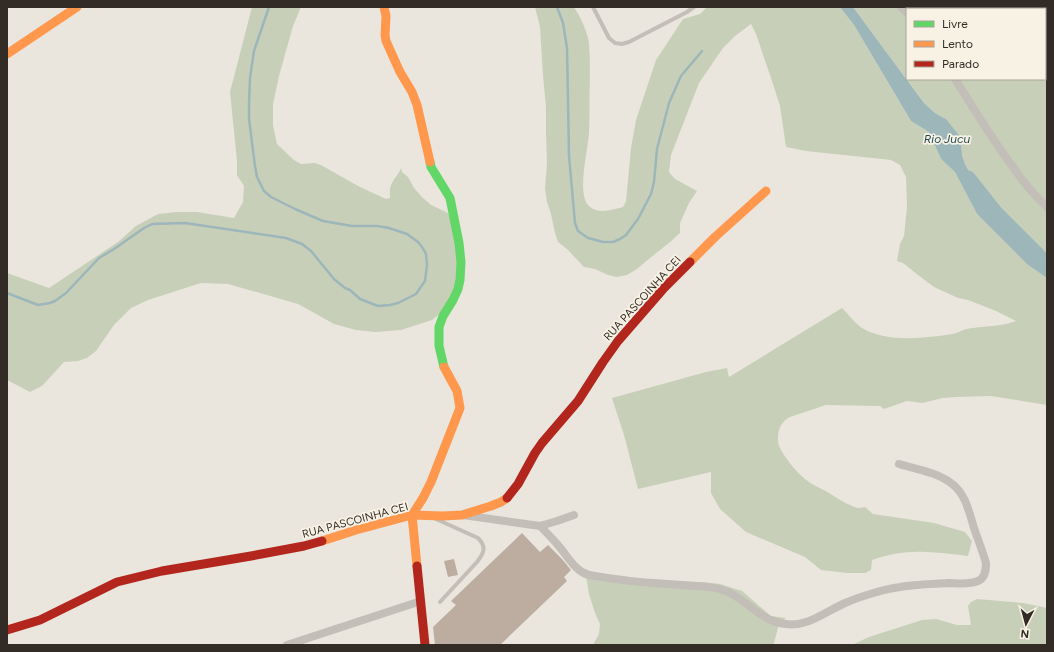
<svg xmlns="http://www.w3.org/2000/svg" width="1054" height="652" font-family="Figtree,sans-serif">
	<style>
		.green { fill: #c8cfb9; fill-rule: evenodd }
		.water { fill: #9cb6ba }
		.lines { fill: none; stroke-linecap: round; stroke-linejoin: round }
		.stream { stroke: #9cb6ba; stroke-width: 2.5 }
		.river { stroke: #9cb6ba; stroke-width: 15 }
		.building { fill: #bdada0 }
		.lane { stroke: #c3beb7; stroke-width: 4 }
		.street { stroke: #c3beb7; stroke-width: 8 }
		.fast { stroke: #63d668; stroke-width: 9 }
		.slow { stroke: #ff974d; stroke-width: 9 }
		.jam { stroke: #b3261e; stroke-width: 9 }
		.labels { text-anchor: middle; stroke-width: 3.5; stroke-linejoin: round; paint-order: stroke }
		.street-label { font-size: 11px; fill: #332c26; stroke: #f8f2e5 }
		.water-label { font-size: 12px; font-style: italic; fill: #1f4852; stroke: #f8f2e5 }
	</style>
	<rect width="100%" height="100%" fill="#eae6de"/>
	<g class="green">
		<path d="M252,7H301L293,26L279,76L273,104V125L277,144L294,160L301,164L315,163L321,165L358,186L386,199L390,198C390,193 389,188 392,183C394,178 399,174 401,168L402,172L408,177L414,188L422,197L431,205L448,213L451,219L461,275L442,312L432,320L401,330L375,332L356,330L334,324L298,304L267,295L228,284L201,283L148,300L131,308L114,325L96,351L87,358L78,361L64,362L42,386L30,392L7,380V273L49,288L118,242L136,226L158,214L176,212H197L234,218L243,202L244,186L237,175V161L230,92Z"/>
		<path d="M535,7H574C580,16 585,27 588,38C590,47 590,67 590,78C589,96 590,115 589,133C588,150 577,192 588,205C597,215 612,210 623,207L626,201L631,148L636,120L656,60L683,19L700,14L707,7H840L854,25L911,121L929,132L941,159L955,172L977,214L1028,265L1047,278V405L991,396L956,397L943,398L922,403L907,401L884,409L880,406L826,405L790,417C779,422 775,437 780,448C785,458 797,473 805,479C812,485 821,488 829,493C835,497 853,508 859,508C861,508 863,507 865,507L873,514L934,523L965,532L972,541L968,556C950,554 931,551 912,552C899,552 884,556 872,560L871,570L865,573H847L821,570L805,557L746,532L720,509L711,493V472L638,489L624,435L612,398L706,372L727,368L728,373L729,377L842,308C848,314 856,324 862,328C887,343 925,338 953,334C960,332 966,328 973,328C988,326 1002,326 1016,321L996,311L968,300L958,298L934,287L918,275L903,263L897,261L900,244L904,236L907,207L906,177L900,165L891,160L806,151L786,147L780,106L774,87L756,34L751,24L735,36L723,48L699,83L671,155L669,172L675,179L697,191L689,203L680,223V233L670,242L644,263L637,269L627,275L617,277L608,275L595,269L584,267L567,249L558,242L555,233L551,214L547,202L545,189L547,163L546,134V107L543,76L540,27Z"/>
		<path d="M853,7H1047V257L1019,238L998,221L987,208L980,193L965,164L962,155L961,142L946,119L935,113L924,103L915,91ZM907,9H1045V79H907Z"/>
		<polygon points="585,569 601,575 649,581 703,582 720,584 742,591 771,616 786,618 779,624 774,643 774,645 593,645 599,634 600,624 595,613 589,594"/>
		<polygon points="977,599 1023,603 1047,608 1047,645 852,645 869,637 922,620 936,619 957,625 971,625 968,606 971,602"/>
	</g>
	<polygon class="water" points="840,7 853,7 915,91 924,103 935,113 946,119 958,134 961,142 962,155 965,164 980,193 987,208 998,221 1019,238 1047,257 1047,278 1028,265 977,214 955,172 941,159 929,132 911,121 854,25"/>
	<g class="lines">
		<g class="stream">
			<polyline points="557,7 563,23 567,48 569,156 575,223 578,231 588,238 603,242 613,242 620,239 626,235 638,219 651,194 654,182 657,149 669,103 681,76 702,51"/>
			<polyline points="7,293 38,305 50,303 55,301 66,293 99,258 114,249 144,228 152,224 185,223 286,238 302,244 311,251 334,279 345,288 350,290 360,299 378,306 390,305 398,303 416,294 425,281 427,265 426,254 422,247 418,242 407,234 389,228 377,226 352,226 323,221 295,209 271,197 264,191 257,177 255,166 249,119 249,103 250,78 254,51 269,7"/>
		</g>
		<polyline class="river" points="968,178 995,212 1047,264"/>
	</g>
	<g class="building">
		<polygon points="522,533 540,552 548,545 562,559 571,570 564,577 567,581 500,645 435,645 433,627 456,605 451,601"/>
		<polygon points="454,559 458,575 448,577 444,561"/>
	</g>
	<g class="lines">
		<g class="lane">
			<polyline points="593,7 609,38 615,43 622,44 629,42 687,12 694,7"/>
			<path d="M436,519L478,538C487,547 484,553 477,562L440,602"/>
		</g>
		<g class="street">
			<polyline points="901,7 907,13"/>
			<path d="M955,79C974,109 992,139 1013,167C1023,182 1034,195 1047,207"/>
			<polyline points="463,515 540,526 557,521 574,515"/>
			<path d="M540,526C546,532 552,538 557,544C567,555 574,570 588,575C609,578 632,582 654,583C668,584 682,585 696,586C705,587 715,587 723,590C747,598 758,621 786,624C808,627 825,612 845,603C859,597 884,589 900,587C915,584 932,584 948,583C957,583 969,585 978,581C985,578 986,571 986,563C983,552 978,540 974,528C969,512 966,494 951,483C936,472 916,469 899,464"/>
			<polyline points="287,645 421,601"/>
		</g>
		<polyline class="fast" points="430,162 431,167 450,198 459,243 461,262 460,280 458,289 453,300 443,316 439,327 439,346 444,367"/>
		<g class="slow">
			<polyline points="384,7 386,16 385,35 386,41 400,72 412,92 417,105 430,162"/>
			<polyline points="7,54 77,7"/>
			<polyline points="690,262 715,237 766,191"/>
			<polyline points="322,541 356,530 412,515 443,516 462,515 491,506 501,502 507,498"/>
			<polyline points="417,566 412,515 423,498 431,482 460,408 457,391 444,367"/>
		</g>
		<g class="jam">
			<polyline points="507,498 518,484 535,453 542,443 578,401 603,362 618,341 664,288 690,262"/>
			<polyline points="417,566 425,645"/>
			<polyline points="7,630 40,620 117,582 162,571 251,556 304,546 322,541"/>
		</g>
	</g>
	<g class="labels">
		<g class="street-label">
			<text transform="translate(642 298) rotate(-48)" y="4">RUA PASCOINHA CEI</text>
			<text transform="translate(355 520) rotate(-15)" y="4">RUA PASCOINHA CEI</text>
		</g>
		<g class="water-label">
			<text x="947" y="143">Rio Jucu</text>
		</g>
	</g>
	<rect width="1054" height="652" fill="none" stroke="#332c26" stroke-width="16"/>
	<rect x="906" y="8" width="140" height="72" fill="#f8f2e5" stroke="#a9a399"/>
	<rect x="914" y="21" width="20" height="6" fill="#63d668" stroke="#a9a399"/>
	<text x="942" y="28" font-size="12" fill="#332c26">Livre</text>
	<rect x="914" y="41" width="20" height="6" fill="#ff974d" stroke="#a9a399"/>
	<text x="942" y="48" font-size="12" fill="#332c26">Lento</text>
	<rect x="914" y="61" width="20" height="6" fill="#b3261e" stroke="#a9a399"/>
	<text x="942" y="68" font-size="12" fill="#332c26">Parado</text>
	<g transform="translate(1026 624) rotate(186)" stroke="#f8f2e5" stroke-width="3" paint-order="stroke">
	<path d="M0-3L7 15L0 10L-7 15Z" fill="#332c26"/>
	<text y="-6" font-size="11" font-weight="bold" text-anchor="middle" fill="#332c26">N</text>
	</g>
</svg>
